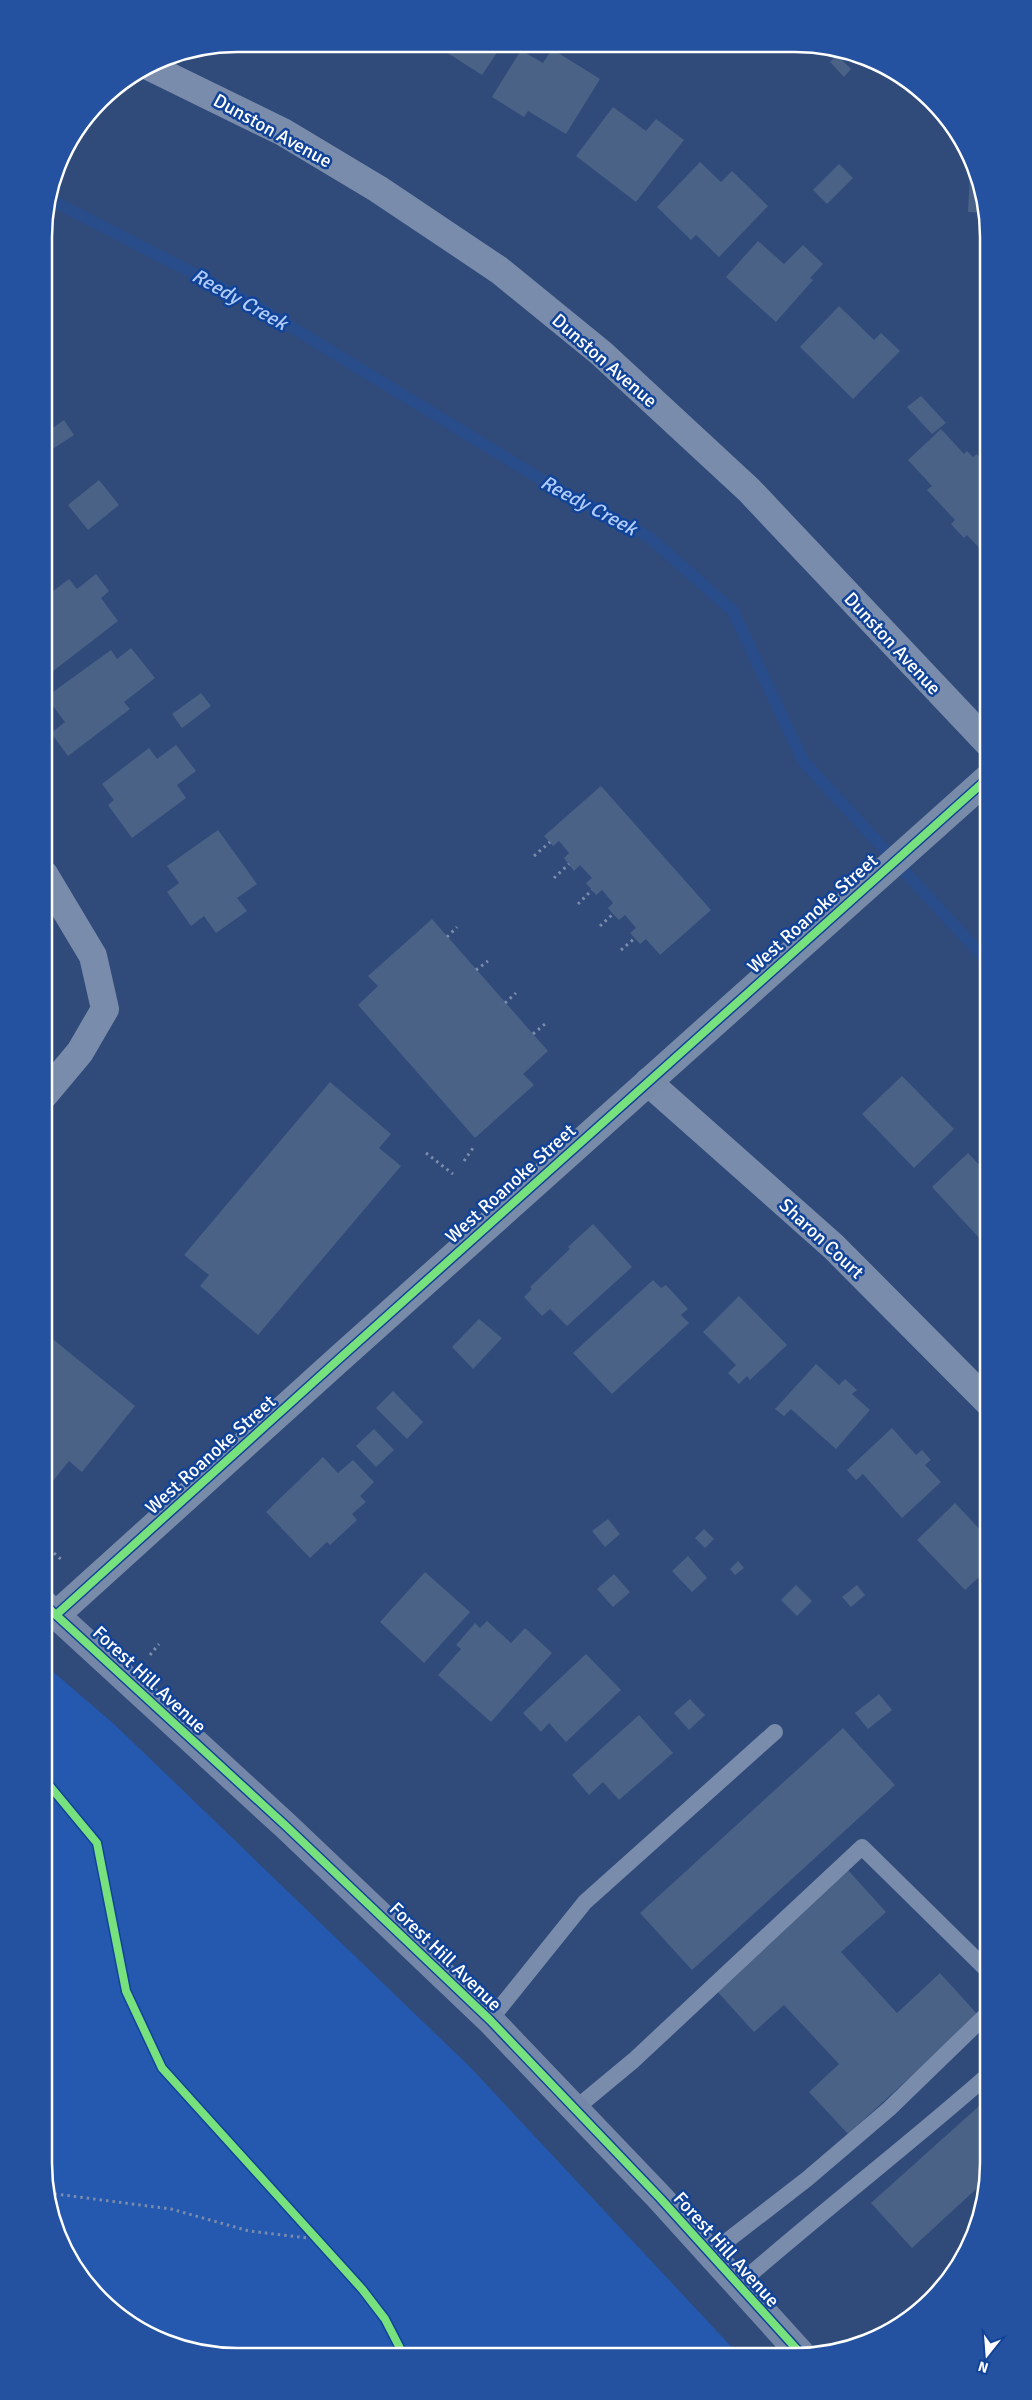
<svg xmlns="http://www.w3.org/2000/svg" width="1032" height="2400" font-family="Signika,sans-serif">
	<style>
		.green { fill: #2559af }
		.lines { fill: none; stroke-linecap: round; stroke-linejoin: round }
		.stream { stroke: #294c8a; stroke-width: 12 }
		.building { fill: #4b6287 }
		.path { stroke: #7a8cab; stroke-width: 3; stroke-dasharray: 2.5 4; stroke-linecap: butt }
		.service { stroke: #7a8cab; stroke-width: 16 }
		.minor { stroke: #7a8cab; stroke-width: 28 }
		.secondary { stroke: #7587a8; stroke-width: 28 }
		.primary { stroke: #788ba9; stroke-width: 28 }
		.cycleway-casing { stroke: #114398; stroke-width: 11 }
		.cycleway { stroke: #77e17e; stroke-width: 8 }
		.labels { text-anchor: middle; stroke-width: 5; stroke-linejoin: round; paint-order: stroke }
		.street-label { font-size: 19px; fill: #fff; stroke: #114398 }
		.water-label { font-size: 20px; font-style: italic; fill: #afccfb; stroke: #114398 }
		.rim { fill: none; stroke: #fff; stroke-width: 2.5 }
	</style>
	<rect width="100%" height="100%" fill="#304b79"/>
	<polygon class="green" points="44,1664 115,1725 470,2067 740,2356 200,2353 152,2336 101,2300 70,2259 50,2212 44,2162"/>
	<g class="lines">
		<polyline class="stream" points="51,200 257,306 557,489 649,537 733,611 803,761 988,962"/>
	</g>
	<g class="building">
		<polygon points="435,45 502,45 482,75"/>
		<polygon points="552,49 600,79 566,134 528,111 524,117 492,97 521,50 543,63"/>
		<polygon points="837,55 851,69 844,77 830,62"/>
		<polygon points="613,107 646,131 656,119 684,140 636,202 576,156"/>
		<polygon points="700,162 721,182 732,171 768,206 719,257 696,235 691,240 657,207"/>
		<polygon points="839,164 853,178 827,204 813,190"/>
		<polygon points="970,174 976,174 982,188 985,213 968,212"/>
		<polygon points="758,241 784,264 803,245 823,264 810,278 813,280 776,322 726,277"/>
		<polygon points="839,306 874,340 881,333 900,351 853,399 800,347"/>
		<polygon points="921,396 946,423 932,434 907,407"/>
		<polygon points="64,420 74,435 48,452 44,446 44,434"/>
		<polygon points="941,429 964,454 967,451 973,457 977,454 987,465 980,471 988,480 988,557 967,535 964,538 951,524 955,520 927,490 932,486 908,460"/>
		<polygon points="99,480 119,505 88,530 68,505"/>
		<polygon points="96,574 109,591 101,598 118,621 44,678 44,598 69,579 77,589"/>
		<polygon points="131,648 155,678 124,702 130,709 68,756 51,733 65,722 46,697 111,650 117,659"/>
		<polygon points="201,693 211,706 182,728 172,714"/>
		<polygon points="176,745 196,771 177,785 186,798 132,838 108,805 114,800 102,784 149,748 157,759"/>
		<polygon points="601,786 711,910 660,955 646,939 640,944 630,933 636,928 625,915 619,920 613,914 608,908 613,903 602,890 596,895 592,890 586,883 592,878 580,865 574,871 564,858 569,853 559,841 553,846 544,836"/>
		<polygon points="218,830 257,884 237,898 247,911 216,933 204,916 191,926 167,892 179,883 167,866"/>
		<polygon points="432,919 548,1051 523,1074 534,1085 475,1138 358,1005 378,986 368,976"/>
		<polygon points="902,1076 954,1129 914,1168 862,1114"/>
		<polygon points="330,1082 391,1134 379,1148 401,1166 258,1335 200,1286 209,1275 184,1255"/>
		<polygon points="968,1153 988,1174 988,1236 982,1241 932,1187"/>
		<polygon points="593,1224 632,1267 567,1326 550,1309 542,1316 524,1297 532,1289 530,1287 570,1249 568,1247"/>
		<polygon points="653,1280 661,1288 666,1285 688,1309 681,1315 689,1323 612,1394 573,1353"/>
		<polygon points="739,1296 787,1345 750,1380 747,1376 739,1384 728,1373 736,1365 703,1332"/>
		<polygon points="479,1319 502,1338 473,1369 452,1347"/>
		<polygon points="44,1332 135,1406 82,1472 69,1461 53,1481 44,1474"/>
		<polygon points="816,1364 839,1385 845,1379 857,1390 852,1394 870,1410 836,1449 791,1409 784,1416 775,1409"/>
		<polygon points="393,1391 423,1422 407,1439 376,1408"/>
		<polygon points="892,1428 916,1455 922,1450 931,1460 925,1465 941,1482 902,1518 863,1474 856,1480 847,1470"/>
		<polygon points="374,1429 394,1450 376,1467 356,1446"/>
		<polygon points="323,1457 338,1473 353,1460 374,1482 360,1496 366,1502 352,1514 357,1520 330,1545 327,1542 310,1558 266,1512"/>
		<polygon points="955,1503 988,1538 988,1569 965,1590 917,1540"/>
		<polygon points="608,1519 620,1534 605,1547 592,1531"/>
		<polygon points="704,1529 714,1539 705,1548 695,1538"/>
		<polygon points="688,1556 707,1578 692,1592 672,1571"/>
		<polygon points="738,1561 744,1568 735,1575 730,1569"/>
		<polygon points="425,1572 470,1612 424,1663 380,1622"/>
		<polygon points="614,1574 630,1592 613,1607 597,1589"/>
		<polygon points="796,1585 812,1601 797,1616 781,1600"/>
		<polygon points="857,1585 865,1595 851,1607 842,1597"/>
		<polygon points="487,1621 511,1643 525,1628 552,1653 491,1722 438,1675 461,1649 456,1645 475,1623 480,1628"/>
		<polygon points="586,1654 621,1690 566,1742 549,1723 541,1732 523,1713"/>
		<polygon points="879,1694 892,1710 868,1729 855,1713"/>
		<polygon points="690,1699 705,1715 689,1730 674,1713"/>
		<polygon points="639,1715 673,1753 619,1800 603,1782 589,1795 572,1775"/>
		<polygon points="843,1728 895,1785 692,1970 640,1913"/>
		<polygon points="847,1869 886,1912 841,1952 897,2013 940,1973 978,2015 848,2134 809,2092 839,2064 784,2005 754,2032 716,1990"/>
		<polygon points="988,2098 987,2179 912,2248 871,2203"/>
	</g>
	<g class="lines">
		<g class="path">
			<polyline points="534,856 550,842"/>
			<polyline points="554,878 569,864"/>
			<polyline points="578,904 592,890"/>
			<polyline points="600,926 613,914"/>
			<polyline points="447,937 457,927"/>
			<polyline points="621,950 635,938"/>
			<polyline points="476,970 488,961"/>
			<polyline points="505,1003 516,993"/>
			<polyline points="533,1034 545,1024"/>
			<polyline points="426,1153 453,1174"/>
			<polyline points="464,1161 475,1145"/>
			<polyline points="54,1553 63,1561"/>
			<polyline points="150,1655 159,1644"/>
			<polyline points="48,2193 171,2209 249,2231 317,2239"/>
		</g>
		<g class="service">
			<polyline points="490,2020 585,1902 775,1732"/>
			<polyline points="575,2109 634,2060 862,1847 988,1971"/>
			<polyline points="710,2254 807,2179 889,2109 988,2013"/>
			<path d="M738,2285C820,2213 906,2147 988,2075"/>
		</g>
		<g class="minor">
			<polyline points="150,67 283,132 378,189 499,270 601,353 749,490 988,743"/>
			<polyline points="648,1082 834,1247 988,1402"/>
			<polyline points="44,1095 80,1052 105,1009 93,956 44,874"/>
		</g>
		<polyline class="secondary" points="56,1615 286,1826 490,2020 660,2198 802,2355"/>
		<polyline class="primary" points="44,1604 56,1615 339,1359 988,778"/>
		<defs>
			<g id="cycleway">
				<polyline points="44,1604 286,1826 490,2020 660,2198 802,2355"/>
				<polyline points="56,1615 339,1359 988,778"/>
				<polyline points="44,1779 97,1843 126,1991 162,2068 362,2289 385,2319 403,2354"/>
			</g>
		</defs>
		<use href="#cycleway" class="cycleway-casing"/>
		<use href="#cycleway" class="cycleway"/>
	</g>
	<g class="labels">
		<g class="street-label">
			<text transform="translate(273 130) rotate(29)" y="7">Dunston Avenue</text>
			<text transform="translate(605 360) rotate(41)" y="7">Dunston Avenue</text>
			<text transform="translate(893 643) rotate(47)" y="7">Dunston Avenue</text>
			<text transform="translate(812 913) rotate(-42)" y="7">West Roanoke Street</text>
			<text transform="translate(510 1183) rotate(-42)" y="7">West Roanoke Street</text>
			<text transform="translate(822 1238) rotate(43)" y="7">Sharon Court</text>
			<text transform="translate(210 1454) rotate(-42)" y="7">West Roanoke Street</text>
			<text transform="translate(150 1679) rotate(43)" y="7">Forest Hill Avenue</text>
			<text transform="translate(446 1956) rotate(44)" y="7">Forest Hill Avenue</text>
			<text transform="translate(727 2249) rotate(48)" y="7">Forest Hill Avenue</text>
		</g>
		<g class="water-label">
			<text transform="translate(240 299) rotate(29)" y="7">Reedy Creek</text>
			<text transform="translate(589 505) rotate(28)" y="7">Reedy Creek</text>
		</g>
	</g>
	<path d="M0 0H1032V2400H0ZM237 52H795A185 185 0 0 1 980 237V2163A185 185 0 0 1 795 2348H237A185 185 0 0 1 52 2163V237A185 185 0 0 1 237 52Z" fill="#2452a0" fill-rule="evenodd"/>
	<path class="rim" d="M237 52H795A185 185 0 0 1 980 237V2163A185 185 0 0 1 795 2348H237A185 185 0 0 1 52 2163V237A185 185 0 0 1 237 52Z"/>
	<g transform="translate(987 2355) rotate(197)" stroke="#114398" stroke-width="4" paint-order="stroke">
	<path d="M0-4L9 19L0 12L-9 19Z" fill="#ffffff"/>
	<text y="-8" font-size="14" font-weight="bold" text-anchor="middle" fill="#ffffff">N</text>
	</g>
</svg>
